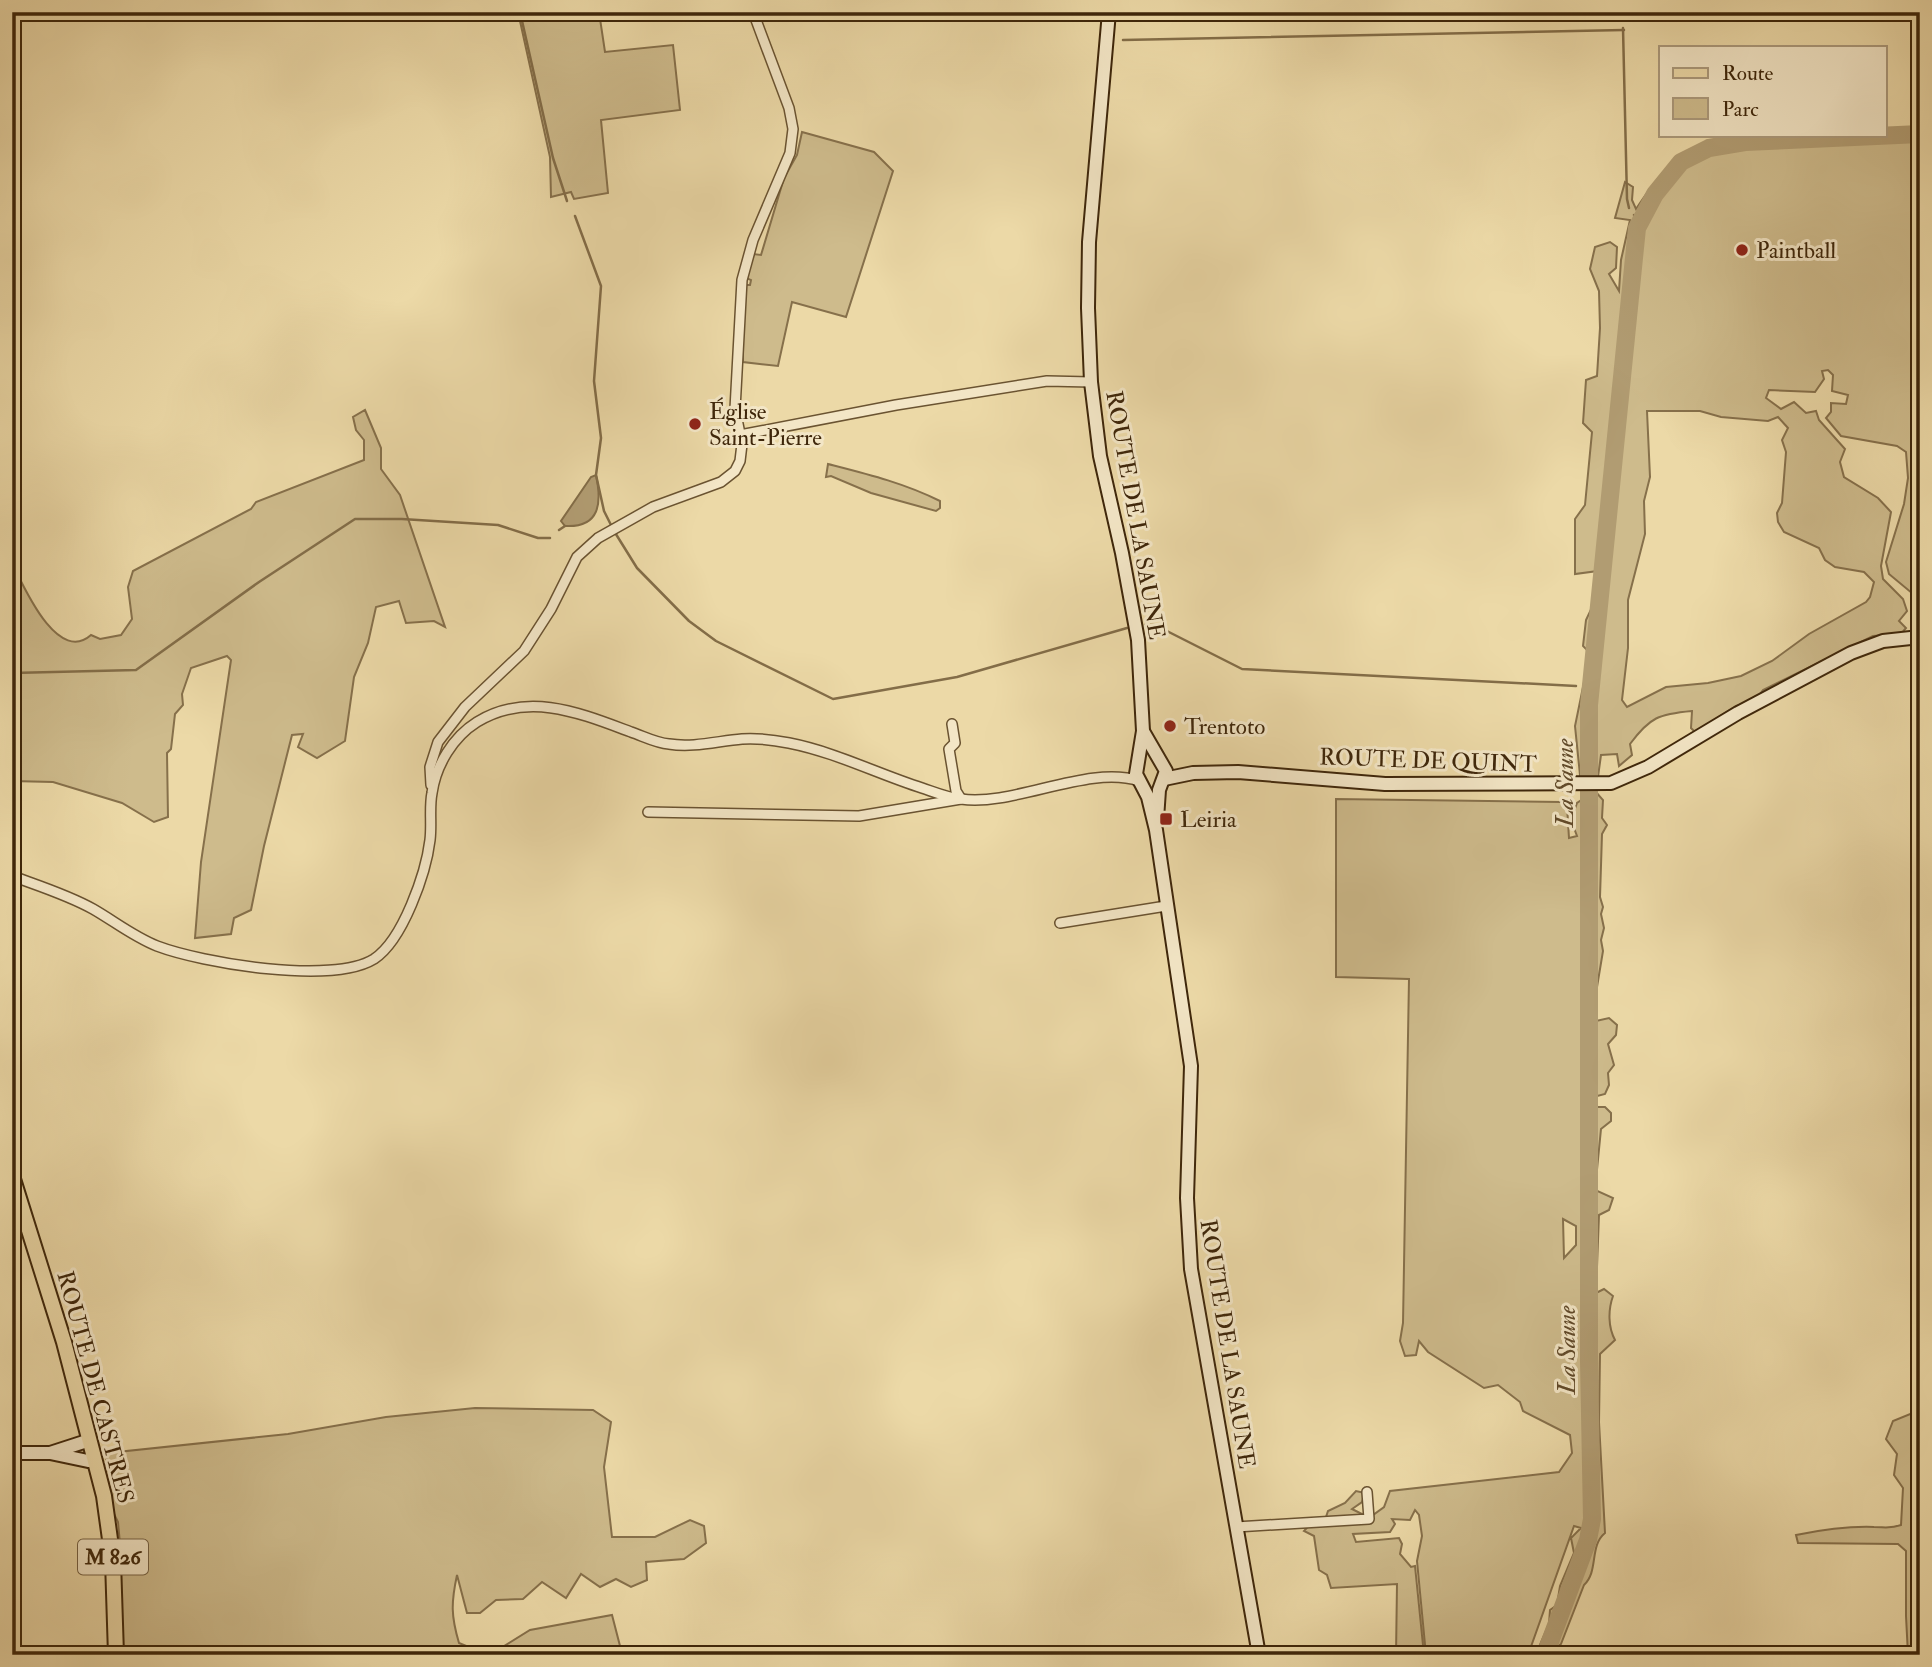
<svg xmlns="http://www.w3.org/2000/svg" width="1932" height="1667" font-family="'IM FELL Double Pica',serif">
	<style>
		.green { fill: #cebb8c; stroke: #86704b; stroke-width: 2; fill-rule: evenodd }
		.water { fill: #b19c72; stroke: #836d48; stroke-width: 2 }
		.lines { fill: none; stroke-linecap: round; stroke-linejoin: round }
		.stream { stroke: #836d48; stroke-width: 2.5 }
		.river { stroke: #b19c72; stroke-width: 18 }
		.street-casing { stroke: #6a5331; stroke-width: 12 }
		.secondary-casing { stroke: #3e260a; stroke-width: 16 }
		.primary-casing { stroke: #3e260a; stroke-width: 18 }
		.street { stroke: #f3e6c6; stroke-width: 9 }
		.secondary { stroke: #f3e6c6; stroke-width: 12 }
		.primary { stroke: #ecd9a7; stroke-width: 14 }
		.poi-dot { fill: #8f2418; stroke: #f3e6c6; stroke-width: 2.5 }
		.labels { text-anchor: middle; stroke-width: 6; stroke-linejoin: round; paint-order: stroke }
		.shield { fill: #f3e6c6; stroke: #746042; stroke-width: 2 }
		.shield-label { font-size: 21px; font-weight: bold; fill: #3e260a }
		.poi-label { font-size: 23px; fill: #3e260a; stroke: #f3e6c6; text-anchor: start }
		.street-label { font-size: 23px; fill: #3e260a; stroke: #f3e6c6 }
		.water-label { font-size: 24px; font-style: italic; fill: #604929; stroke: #f3e6c6 }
	</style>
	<rect width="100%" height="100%" fill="#ecd9a7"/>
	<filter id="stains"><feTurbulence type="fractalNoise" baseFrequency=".00286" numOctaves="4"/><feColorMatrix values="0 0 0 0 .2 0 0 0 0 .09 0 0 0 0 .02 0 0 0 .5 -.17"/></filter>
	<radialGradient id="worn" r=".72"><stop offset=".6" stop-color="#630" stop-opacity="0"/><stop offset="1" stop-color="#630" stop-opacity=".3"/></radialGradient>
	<g class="green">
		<polygon points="518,12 599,12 605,52 673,45 680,110 601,120 608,193 574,199 571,192 551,197 550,157"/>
		<path d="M1920,128V578L1913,594L1889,574L1886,562L1904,504L1908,478L1906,452L1897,446L1841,436L1826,418L1831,412V403L1846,404L1848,395L1832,391L1833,375L1828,370L1822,371L1824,379L1815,392L1769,390L1766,398L1781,409L1794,402L1806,413L1816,411L1819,420L1845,449L1840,462L1844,477L1878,498L1891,512L1881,566L1883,579L1903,599L1907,611L1899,621L1906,628L1901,634L1873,636L1763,690L1755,701L1736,706L1695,732L1691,728L1692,711C1659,714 1650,717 1630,744L1632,755L1619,766L1617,754L1601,755L1598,777L1580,775L1575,726L1590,653L1583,646L1586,620L1596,599L1598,571L1575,574V519L1585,505L1592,432L1583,423L1586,380L1597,376L1600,328L1599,291L1590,269L1595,247L1610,242L1617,247L1616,268L1609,274L1619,291L1621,260L1630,220L1615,218L1625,182L1633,187L1632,200L1636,209C1660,173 1673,156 1716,140L1885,135V132ZM1647,411H1700L1721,417L1768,421L1778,417L1788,428L1782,440L1786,452L1782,503L1777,513L1778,522L1784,532L1819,548L1825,560L1835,567L1864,572L1874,582L1870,597L1866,602L1809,634L1772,661L1741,676L1708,683L1666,687L1627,707L1622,700L1628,648V600L1645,534L1644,501L1650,477Z"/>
		<polygon points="802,132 874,152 893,171 846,317 792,302 778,366 743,362 741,314 746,285 750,285 751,280 746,278 753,254 761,255 784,178 797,155"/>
		<path d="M365,410L381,448V469L400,495L445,627L434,621L406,623L399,601L376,607L368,643L354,677L345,741L317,758L298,747L303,734L292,735L264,846L251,910L234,918L231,934L195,938L201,862L231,660L227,656L191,668L182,694L183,705L175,714L171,749L167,753L168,817L154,822L122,803L53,782L12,781V563C23,585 57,665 91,635L100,639L121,635L132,619L128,587L133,571L251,509L256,502L364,460V440L356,430L353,417Z"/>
		<path d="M828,464C867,474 904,483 940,501V508L936,511L871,493L831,476L826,477Z"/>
		<path d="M1595,791L1603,800L1602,818L1607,825L1602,834L1600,897L1603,907L1601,914L1604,928L1601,940L1603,951L1596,993V1021L1609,1018L1617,1025L1616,1035L1608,1044L1614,1065L1608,1073L1609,1085L1605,1094L1597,1096L1596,1107H1605L1611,1113V1121L1601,1129L1595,1190L1613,1198L1609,1210L1599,1215L1596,1293L1604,1289L1613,1296C1608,1310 1608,1327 1615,1340L1600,1354L1599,1422L1605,1533C1589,1546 1599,1571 1584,1585L1561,1644L1547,1655L1539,1647L1549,1624L1550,1610L1557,1605L1560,1586L1574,1553L1571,1538L1581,1528L1574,1526L1528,1655H1426L1417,1561L1422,1536L1419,1515L1415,1510L1410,1520L1392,1519L1395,1524L1390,1532L1353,1534L1356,1542L1399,1538L1402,1544L1400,1554L1411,1567L1415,1566L1424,1655H1396L1397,1584L1331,1588L1327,1575L1319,1570L1314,1536L1304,1531L1312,1522L1325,1520L1328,1511L1345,1503L1356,1491L1365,1493L1362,1502L1352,1509L1362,1514L1352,1517L1362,1523L1384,1507L1390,1491L1559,1472L1572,1453L1570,1435L1523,1411L1520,1402L1498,1385L1484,1388L1428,1352L1419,1341L1416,1355L1405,1356L1400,1341L1403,1323L1409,979L1336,977V799L1561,802L1567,806L1569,838L1577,836L1571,820L1577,803ZM1563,1219L1576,1226V1245L1564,1258Z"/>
		<path d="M475,1408L593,1410L611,1422L604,1467L612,1537H655L690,1520L704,1526L706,1543L684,1559L646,1562L647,1580L631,1587L616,1579L600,1587L581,1574L566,1598L542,1582L523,1599L496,1600L480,1613H467L457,1575C451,1603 451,1616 459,1643L483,1653L496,1651L530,1630L612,1615L620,1646L596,1655H117L114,1562L121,1555L118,1522L108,1502L104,1468L108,1453L288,1434L386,1417Z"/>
		<path d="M1920,1410V1655H1908L1906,1616V1551L1898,1544L1798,1543L1796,1535C1821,1530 1848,1526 1874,1527C1885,1527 1890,1529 1901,1525L1903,1488L1894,1475L1897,1454L1886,1439L1893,1421Z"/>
	</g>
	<path class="water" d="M596,475C602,503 600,528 565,526L561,521L591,477Z"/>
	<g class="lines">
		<g class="stream">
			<polyline points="520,12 553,158 567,201"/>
			<polyline points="1623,28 1627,199 1629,208"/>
			<polyline points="1123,40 1624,30"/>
			<polyline points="1634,215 1640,223"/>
			<polyline points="575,216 601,286 594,381 601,438 596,475 604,511 612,527"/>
			<polyline points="559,530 565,526"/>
			<polyline points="614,531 637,568 689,621 716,641 833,699 957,677 1127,628"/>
			<polyline points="1145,625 1155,625 1242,669 1576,686"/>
			<polyline points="12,673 136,670 259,582 355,519 402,519 498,525 538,538 550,538"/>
			<polyline points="1587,686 1591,686"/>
		</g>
		<polyline class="river" points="1545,1655 1588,1540 1592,1519 1589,1361 1589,705 1637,228 1655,194 1681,162 1709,148 1745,142 1920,134"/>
		<defs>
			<g id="street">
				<polyline points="740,435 896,405 1047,381 1091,382"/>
				<polyline points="431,785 430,767 438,742 465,707 524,651 551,609 577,557 598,538 653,507 721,482 735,471 740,461 742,444 735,409 742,280 753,240 790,153 793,129 789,108 753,12"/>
				<polyline points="648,812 859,816 961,799 956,791 949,749 955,743 952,724"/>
				<path d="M12,876C39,886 68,895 93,909C114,921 134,937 157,946C202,963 332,985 374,959C403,940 426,873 430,840C432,824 429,808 432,793C436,765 453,737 477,722C528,691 580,713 631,732C643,736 656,743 669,744C693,748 718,741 742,739C758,738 774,740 789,743C835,752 878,774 922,788C934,792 948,798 961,799C1013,807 1089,764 1139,781"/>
				<polyline points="1060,923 1166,906"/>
				<polyline points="1236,1527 1369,1519 1367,1492"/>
			</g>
			<g id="secondary">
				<polyline points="1109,12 1089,242 1088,308 1091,382 1100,456 1122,553 1138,640 1143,731 1136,774 1148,797 1156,830 1191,1066 1187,1198 1191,1269 1259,1655"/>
				<polyline points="1144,733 1166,771 1159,790 1157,819"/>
				<polyline points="1164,779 1193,773 1238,772 1385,784 1611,783 1648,767 1738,713 1851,653 1883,641 1920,637"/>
				<polyline points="12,1453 50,1453 88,1461 95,1460"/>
				<polyline points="50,1453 90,1440"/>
			</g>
			<polyline id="primary" points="12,1176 64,1342 104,1496 113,1561 116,1655"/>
		</defs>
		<use href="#street" class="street-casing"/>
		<use href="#secondary" class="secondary-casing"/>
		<use href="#primary" class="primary-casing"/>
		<use href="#street" class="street"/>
		<use href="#secondary" class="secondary"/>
		<use href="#primary" class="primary"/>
	</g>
	<g class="poi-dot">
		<circle cx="1742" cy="250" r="7"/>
		<circle cx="695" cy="424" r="7"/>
		<circle cx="1170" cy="726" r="7"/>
		<rect x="1159" y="812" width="14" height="14" rx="3.5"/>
	</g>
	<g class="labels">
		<rect class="shield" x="78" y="1539.5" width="70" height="35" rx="5"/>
		<g class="shield-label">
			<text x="113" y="1564">M 826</text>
		</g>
		<g class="poi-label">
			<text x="1756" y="258">Paintball</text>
			<text x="709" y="419">Église<tspan x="709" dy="26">Saint-Pierre</tspan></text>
			<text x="1184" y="734">Trentoto</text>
			<text x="1180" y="827">Leiria</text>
		</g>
		<g class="street-label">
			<text transform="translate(1136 515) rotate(80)" y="8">ROUTE DE LA SAUNE</text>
			<text transform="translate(1428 760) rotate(2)" y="8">ROUTE DE QUINT</text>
			<text transform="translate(1228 1344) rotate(81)" y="8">ROUTE DE LA SAUNE</text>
			<text transform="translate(96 1387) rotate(75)" y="8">ROUTE DE CASTRES</text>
		</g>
		<g class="water-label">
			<text transform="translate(1565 783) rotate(-90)" y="8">La Saune</text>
			<text transform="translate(1567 1350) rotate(-90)" y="8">La Saune</text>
		</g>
	</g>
	<rect width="1932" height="1667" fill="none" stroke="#ecd9a7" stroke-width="42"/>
	<rect x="14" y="14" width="1904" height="1639" fill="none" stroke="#3e260a" stroke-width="3.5"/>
	<rect x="21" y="21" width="1890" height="1625" fill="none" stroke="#3e260a" stroke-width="2"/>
	<rect x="1659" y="46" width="228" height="91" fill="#f3e6c6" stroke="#ab997b" stroke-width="2"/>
	<rect x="1673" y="68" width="35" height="10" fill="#ecd9a7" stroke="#ab997b" stroke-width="2"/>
	<text x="1722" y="80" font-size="21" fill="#3e260a">Route</text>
	<rect x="1673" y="98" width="35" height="21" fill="#cebb8c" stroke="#ab997b" stroke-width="2"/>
	<text x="1722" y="116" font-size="21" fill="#3e260a">Parc</text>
	<rect width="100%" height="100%" filter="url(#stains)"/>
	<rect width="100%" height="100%" fill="url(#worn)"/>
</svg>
